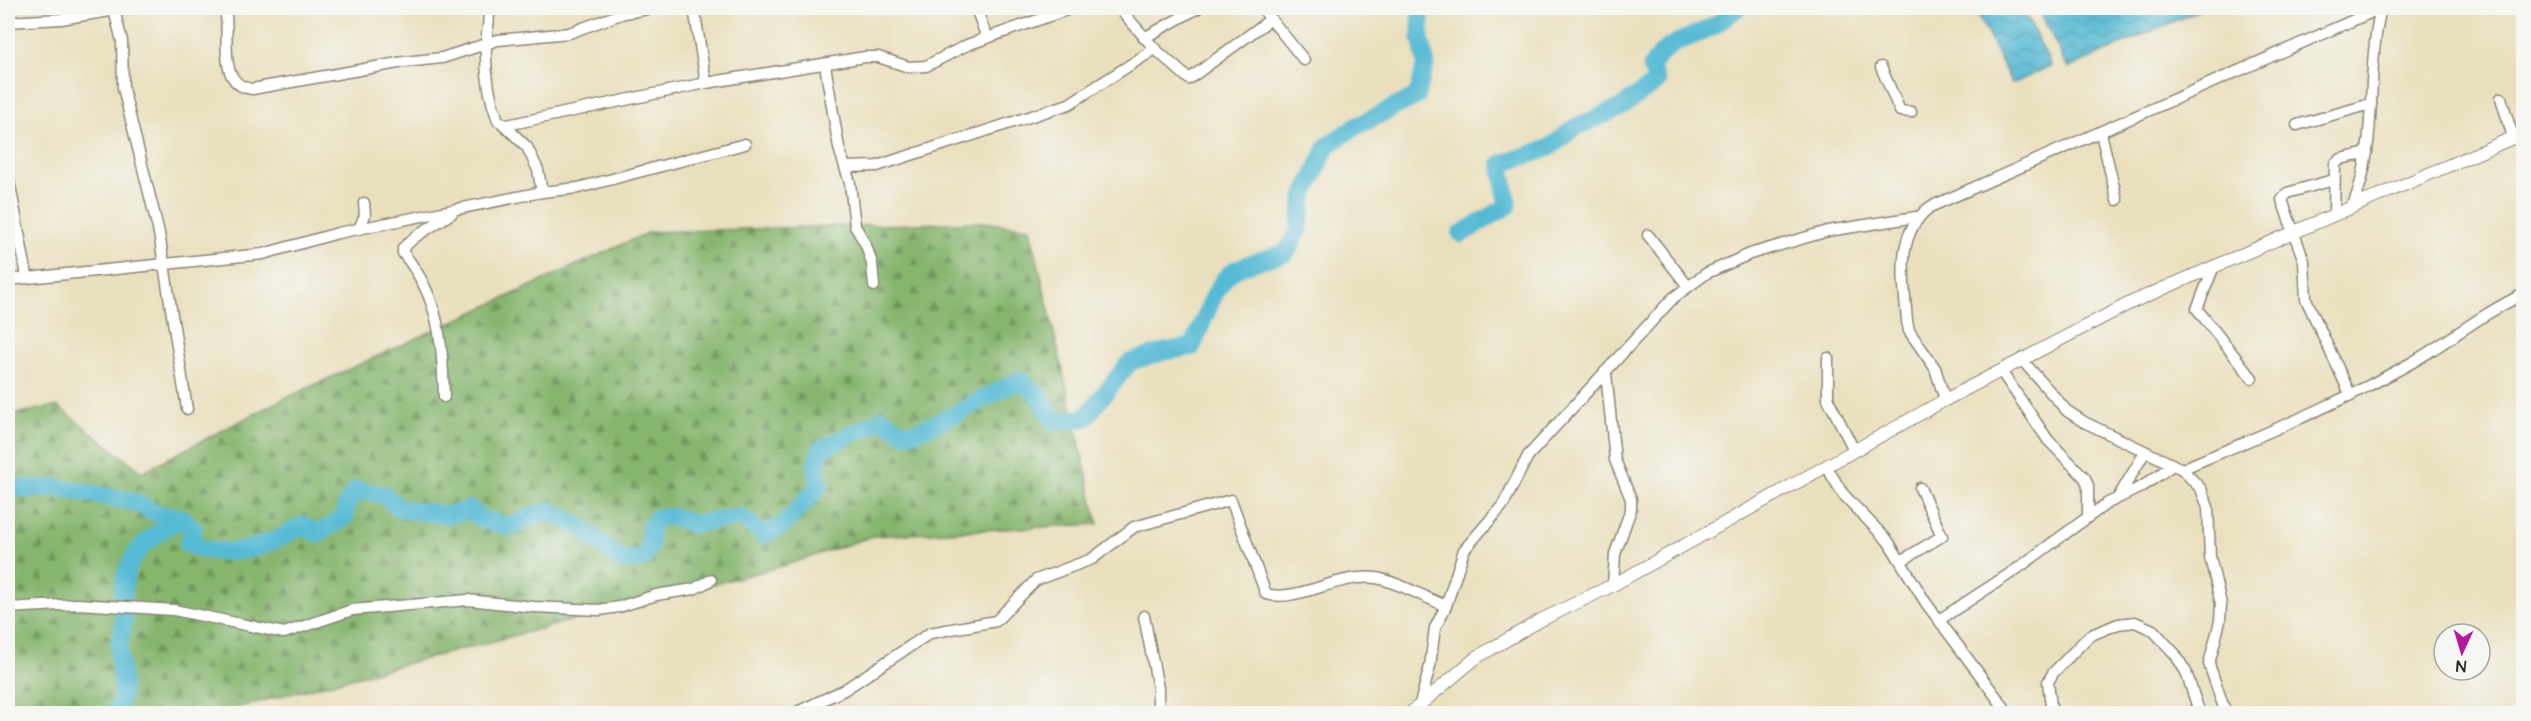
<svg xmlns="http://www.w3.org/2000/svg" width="2531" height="721" font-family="'Architects Daughter',sans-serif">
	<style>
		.forest { fill: url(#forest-firs); stroke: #58704c; stroke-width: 1.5 }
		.water { fill: url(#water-waves); stroke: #407280; stroke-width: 1.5 }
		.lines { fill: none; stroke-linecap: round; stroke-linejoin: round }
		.river { stroke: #55bad4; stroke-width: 18 }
		.minor-casing { stroke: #8a8674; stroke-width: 13 }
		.major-casing { stroke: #8a8674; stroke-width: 14 }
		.minor { stroke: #fff; stroke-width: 10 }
		.major { stroke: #fff; stroke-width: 12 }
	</style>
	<defs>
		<pattern id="forest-firs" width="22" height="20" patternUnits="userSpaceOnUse" patternTransform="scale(1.5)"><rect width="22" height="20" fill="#86b66e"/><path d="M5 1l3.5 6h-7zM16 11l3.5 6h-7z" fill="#6e945b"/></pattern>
		<pattern id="water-waves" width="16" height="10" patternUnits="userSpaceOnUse" patternTransform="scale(1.5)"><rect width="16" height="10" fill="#55bad4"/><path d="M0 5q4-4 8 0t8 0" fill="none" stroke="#4797ac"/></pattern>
	</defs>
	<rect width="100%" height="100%" fill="#f6f6f2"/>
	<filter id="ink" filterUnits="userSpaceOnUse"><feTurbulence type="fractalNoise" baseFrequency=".0167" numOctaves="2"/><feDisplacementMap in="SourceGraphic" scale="12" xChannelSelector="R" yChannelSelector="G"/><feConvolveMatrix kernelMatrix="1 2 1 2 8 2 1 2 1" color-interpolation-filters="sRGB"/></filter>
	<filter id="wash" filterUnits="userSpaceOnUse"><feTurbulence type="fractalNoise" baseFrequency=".008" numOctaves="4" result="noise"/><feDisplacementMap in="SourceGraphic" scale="24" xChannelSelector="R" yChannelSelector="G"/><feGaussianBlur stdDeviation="1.35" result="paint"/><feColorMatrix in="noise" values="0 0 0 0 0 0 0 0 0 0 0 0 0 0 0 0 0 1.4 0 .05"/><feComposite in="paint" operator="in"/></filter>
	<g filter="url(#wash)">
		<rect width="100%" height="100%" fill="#eae0be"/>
		<polygon class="forest" points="982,222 1030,228 1098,524 873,536 783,566 239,707 232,713 8,714 8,415 57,406 142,472 275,403 649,232"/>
		<g class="water">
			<polygon points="1975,8 2023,8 2051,66 2012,84"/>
			<polygon points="2038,8 2204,8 2068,68"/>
		</g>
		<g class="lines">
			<g class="river">
				<path d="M1461,234L1508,206L1501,164L1549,148L1574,128L1621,107L1657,82L1651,68C1667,38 1689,41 1715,25C1723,20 1730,13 1738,8"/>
				<polyline points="8,485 24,489 63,488 134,502 156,513 182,518"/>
				<path d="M115,714C127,692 121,679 119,656C118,644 122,636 123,625C125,614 123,603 123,593C124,553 151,536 182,518L194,530L188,544C233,561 264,548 303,525L318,534L345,517L346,505L356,490L385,495L400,509L449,515L469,509L482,519L510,527L532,516L550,511L580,527L621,560L643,559L650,545V527L658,517H673L693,524L741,517L764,535L782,526L820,486L815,467L821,449L883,419L905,434C940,427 985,395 1021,380L1038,395L1054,421L1085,418L1130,362L1166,351L1192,347C1202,328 1215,281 1233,271C1249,262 1269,258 1286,253L1299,230L1304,196L1327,146L1355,127L1417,96L1426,63L1420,36L1421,8"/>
			</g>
		</g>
	</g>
	<g filter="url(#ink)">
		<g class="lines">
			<defs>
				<g id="minor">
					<path d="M225,8C231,32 215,85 252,89L404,62L442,58L498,40L569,33L624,13L654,8"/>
					<path d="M488,8C491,21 486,32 486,45C485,71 489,97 498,121L507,125L706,83L865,57H878L909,67L926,66L967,45L1072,8"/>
					<polyline points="694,8 706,83"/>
					<polyline points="976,8 987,38"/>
					<polyline points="1119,8 1155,49 1189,79 1271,19"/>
					<polyline points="1262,8 1304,60"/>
					<polyline points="114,10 122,41 123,88 159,233 187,409"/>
					<polyline points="8,22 61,19 128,8"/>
					<polyline points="1144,38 1198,8"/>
					<polyline points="825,65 839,148 850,183 855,226 866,245 872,264 874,286"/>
					<polyline points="1881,67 1900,111 1911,112"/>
					<polyline points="2501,98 2513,137"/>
					<polyline points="504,125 527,147 538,170 542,192"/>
					<polyline points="2297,125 2371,104"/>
					<polyline points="2101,133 2117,200"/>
					<polyline points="846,167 877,166 1069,104 1155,49"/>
					<polyline points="8,175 27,276"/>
					<polyline points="2333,180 2287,193 2282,200 2304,261 2306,299 2351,396"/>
					<path d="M2353,205C2379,143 2365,73 2381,8"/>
					<polyline points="2334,213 2335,164 2341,159 2367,153"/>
					<polyline points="359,229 365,215 364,203"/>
					<polyline points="1648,235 1687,285"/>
					<polyline points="2214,266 2197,309 2252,378"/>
					<polyline points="8,280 263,254 338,233 542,192 578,188 745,144"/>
					<polyline points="1828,358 1828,399 1854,450"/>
					<polyline points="2022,360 2067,411 2084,422 2182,469 2201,489 2208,507 2210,557 2221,604 2220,621 2209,664 2226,714"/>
					<polyline points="2001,371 2048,440 2085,478 2088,486 2088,516"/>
					<polyline points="1606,373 1615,460 1631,499 1631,509 1615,554 1613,585"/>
					<path d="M444,397C442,341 440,298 403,253V248L415,237L452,213"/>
					<path d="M1945,400L1935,368L1909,331L1907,321C1904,281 1894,234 1930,207L2381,8"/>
					<polyline points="1826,466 1843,494 1888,541 1926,603 2009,714"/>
					<path d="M2182,469C2259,436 2337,405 2411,363C2449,341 2483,313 2524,294"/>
					<polyline points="2119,496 2145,452"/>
					<polyline points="1901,561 1942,536 1920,488"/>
					<polyline points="8,608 78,604 174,610 284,633 352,610 468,600 534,607 599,610 619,607 656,595 694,589 711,580"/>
					<polyline points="1144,616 1158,688 1158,714"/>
					<polyline points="1939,620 2014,571 2106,504 2143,486 2173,465"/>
					<polyline points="1420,704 1430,666 1435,628 1446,606 1464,550 1503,505 1528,456 1673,298 1707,273 1750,254 1828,231 1916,217"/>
					<path d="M793,714L844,690L930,633L996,621L1036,580L1092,559L1134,527L1231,500L1266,594C1297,603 1339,573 1376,578C1396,581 1426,598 1446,606"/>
					<polyline points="2052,714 2048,682 2053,673 2089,636 2118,624 2135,622 2153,630 2175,654 2186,672 2200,714"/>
				</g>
				<polyline id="major" points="1409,714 1477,657 1541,620 1613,585 1945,400 2132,302 2524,133"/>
			</defs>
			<use href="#minor" class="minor-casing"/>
			<use href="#major" class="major-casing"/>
			<use href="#minor" class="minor"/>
			<use href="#major" class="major"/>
		</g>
	</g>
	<rect width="2531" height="721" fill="none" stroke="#f6f6f2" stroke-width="30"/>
	<g transform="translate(2462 652) rotate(184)"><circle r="28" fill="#f6f6f2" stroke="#a5a5a2" stroke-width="1.5"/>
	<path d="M0-4.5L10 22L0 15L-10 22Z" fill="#b5179e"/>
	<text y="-9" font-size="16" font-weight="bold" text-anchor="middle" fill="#2b2b2b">N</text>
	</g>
</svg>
